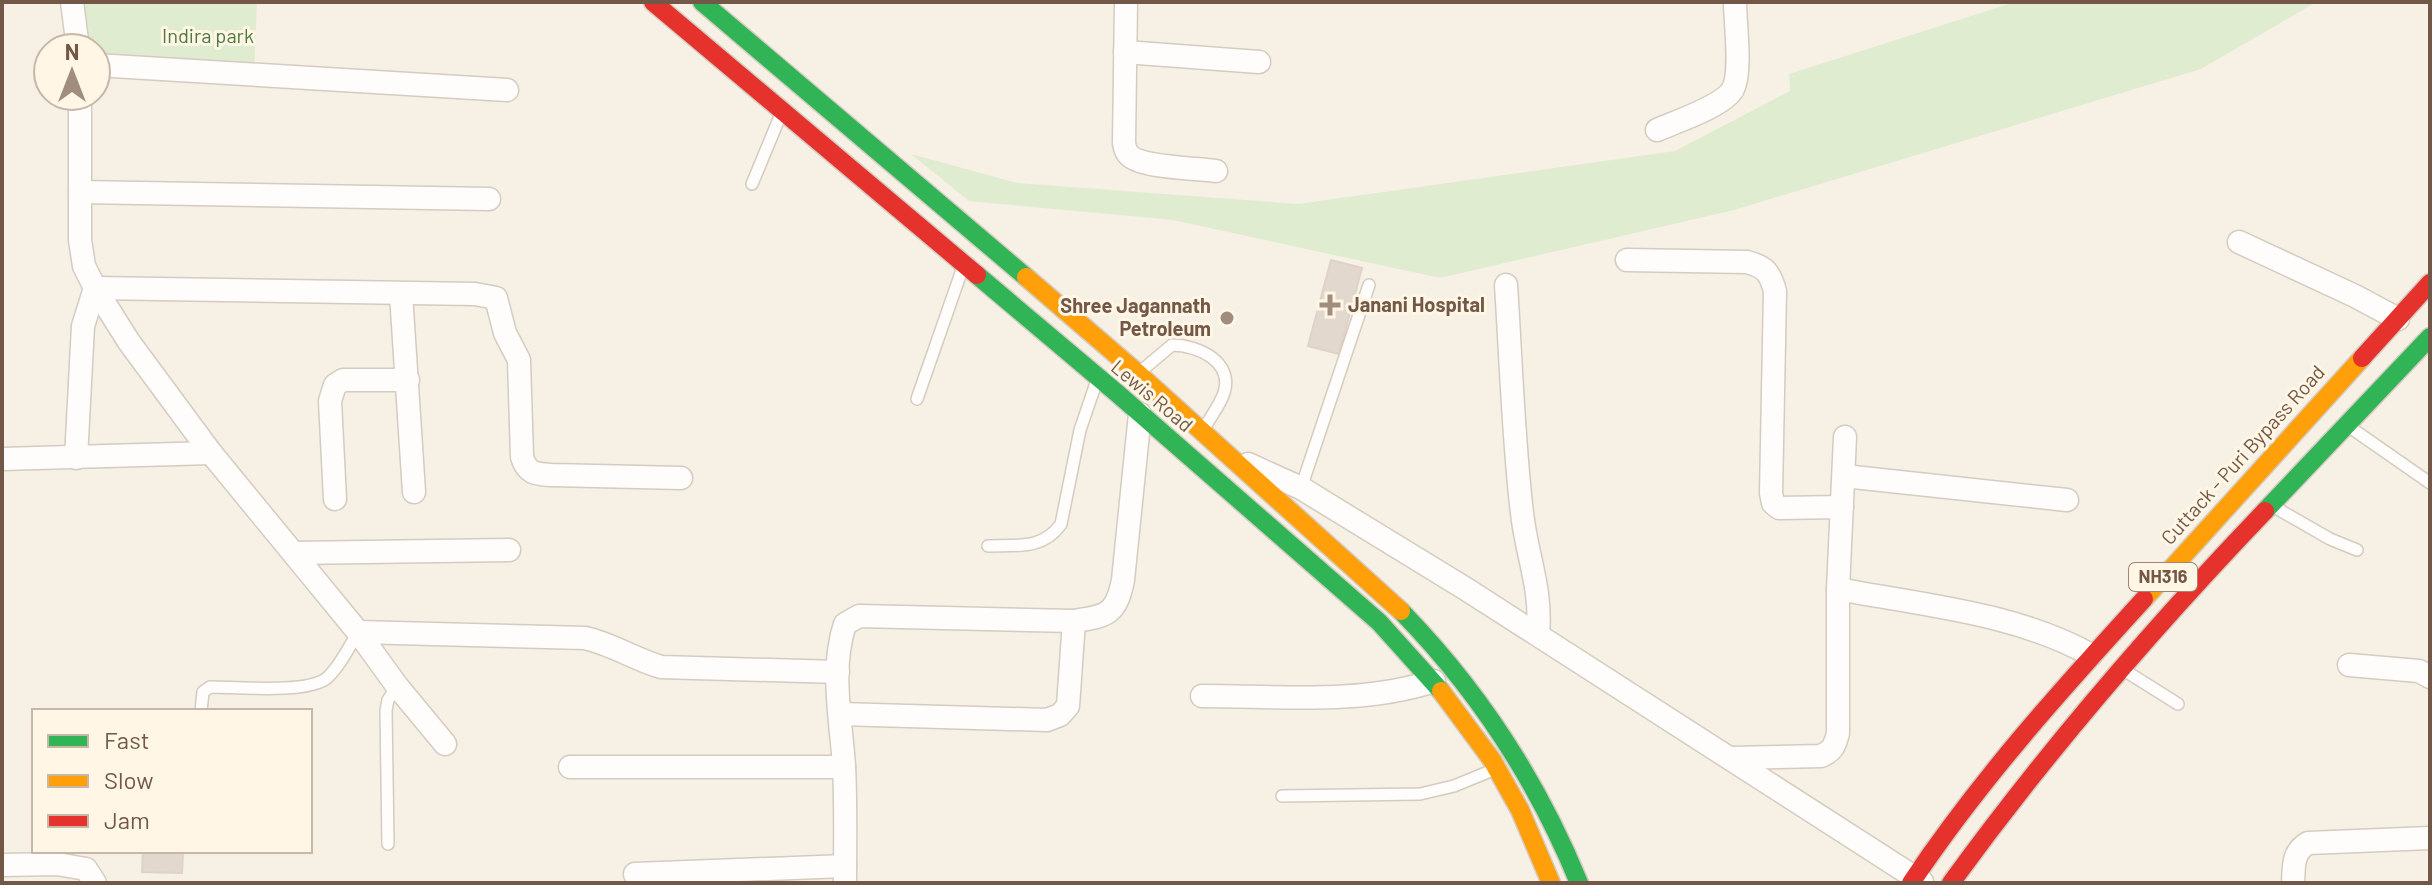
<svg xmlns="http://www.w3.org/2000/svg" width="2432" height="885" font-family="Barlow,sans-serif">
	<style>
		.green { fill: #e0ecd0 }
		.building { fill: #e2d8cd; stroke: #dfd3c8; stroke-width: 2 }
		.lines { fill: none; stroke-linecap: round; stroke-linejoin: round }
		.lane-casing { stroke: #d5cbc1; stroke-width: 14 }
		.street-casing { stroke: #d5cbc1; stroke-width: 25 }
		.fast-casing { stroke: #d5cbc3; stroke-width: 21 }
		.slow-casing { stroke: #d5cbc3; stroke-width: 21 }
		.jam-casing { stroke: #d5cbc3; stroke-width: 21 }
		.lane { stroke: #fefdfb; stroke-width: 11 }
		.street { stroke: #fefdfb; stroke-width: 22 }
		.fast { stroke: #30b455; stroke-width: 18 }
		.slow { stroke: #ff9f0a; stroke-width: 18 }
		.jam { stroke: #e5322d; stroke-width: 18 }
		.poi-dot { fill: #a18d7e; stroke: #fff6e5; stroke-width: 3 }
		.labels { text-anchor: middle; stroke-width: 6; stroke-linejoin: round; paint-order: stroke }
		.shield { fill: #fff6e5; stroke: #9d8776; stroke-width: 2 }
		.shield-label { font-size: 18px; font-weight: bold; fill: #735847 }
		.park-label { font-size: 20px; fill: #4e783f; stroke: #fff6e5 }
		.poi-label { font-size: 20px; font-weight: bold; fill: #735847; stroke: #fff6e5; text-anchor: start }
		.street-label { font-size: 20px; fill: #735847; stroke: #fff6e5 }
	</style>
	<rect width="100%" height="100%" fill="#f6f0e5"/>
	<g class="green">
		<polygon points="78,2 257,2 254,72 96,67 96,48 84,48"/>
		<polygon points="2015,2 2320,2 2313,4 2201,69 1734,210 1440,278 1173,220 969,201 911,154 1017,183 1298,204 1675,151 1790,91 1789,74"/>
	</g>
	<g class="building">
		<polygon points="1331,260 1362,268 1339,354 1308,346"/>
		<polygon points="143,851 183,851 182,873 142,872"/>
	</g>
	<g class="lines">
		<defs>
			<g id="lane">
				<polyline points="752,184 781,114"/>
				<path d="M1141,371L1172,345C1198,345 1234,362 1224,393C1220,405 1211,416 1205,427"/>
				<polyline points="917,399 963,267"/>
				<polyline points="2351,428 2430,483"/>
				<polyline points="1301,488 1369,285"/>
				<polyline points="2276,508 2330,539 2357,550"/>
				<path d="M988,546C1016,545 1043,550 1061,524L1080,430L1096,383"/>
				<polyline points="2127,672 2178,704"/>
				<path d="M201,711L203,692L210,687C236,687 307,694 327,678C340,666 349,647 358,632"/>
				<polyline points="1282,796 1420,794 1454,786 1493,770"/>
				<polyline points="388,844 386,710 388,700 397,686"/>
			</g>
			<g id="street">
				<polyline points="72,2 78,48"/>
				<path d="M1126,2L1124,143C1125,148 1125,151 1129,155C1141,168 1197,168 1216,171"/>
				<polyline points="1125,52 1259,62"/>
				<polyline points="96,65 507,90"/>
				<polyline points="80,96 80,240 84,266 95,288 129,342 211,453 358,632 397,686 445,744"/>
				<path d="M1657,130C1675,122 1724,106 1733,89C1742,71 1735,23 1735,2"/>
				<polyline points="80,192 489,199"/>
				<polyline points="2239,242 2355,296 2398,319"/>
				<path d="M1627,260L1747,262C1766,267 1770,273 1775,291L1771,493L1773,503L1779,508L1842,507"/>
				<path d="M1506,285C1511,360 1513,437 1522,513C1527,557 1542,588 1538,634"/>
				<polyline points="401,294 414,492"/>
				<path d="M76,458L83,326L95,288L475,294L496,298L505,333L519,360L522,457C527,474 536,474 552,475L681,478"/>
				<polyline points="2,459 211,453"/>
				<polyline points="1248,464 1301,488 1466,589 1922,882"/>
				<polyline points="1844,476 2067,500"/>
				<polyline points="335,499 330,401 335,385 343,380 408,380"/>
				<polyline points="294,553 509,550"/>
				<path d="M1838,589C1922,605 2016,613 2091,655"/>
				<path d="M358,632L585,638C612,644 634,659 661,667L838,672"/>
				<polyline points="2349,665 2419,671 2430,677"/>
				<path d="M1202,696C1278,696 1360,705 1434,681"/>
				<polyline points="840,714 1047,720 1060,715 1068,706 1074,621"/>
				<path d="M1730,758L1821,756C1833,751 1835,745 1838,733V589L1845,437"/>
				<polyline points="570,767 844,767"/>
				<polyline points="2,865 57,864 86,869 95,883"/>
				<polyline points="635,874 845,866"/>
				<path d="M845,883C845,844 846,805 844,766C841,720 830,669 845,624L859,616L1074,621C1107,616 1116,615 1123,580L1140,414"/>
				<path d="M2293,883C2294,867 2292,852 2308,843L2430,838"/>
			</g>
			<g id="fast">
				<polyline points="702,2 1026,277"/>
				<polyline points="977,275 1118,394 1379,622 1441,691"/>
				<polyline points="2265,511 2430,337"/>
				<path d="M1401,611C1478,690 1537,780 1579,883"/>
			</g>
			<g id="slow">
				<polyline points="1026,277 1134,370 1401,611"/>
				<polyline points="2144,599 2362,358"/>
				<polyline points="1441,691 1492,760 1520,810 1551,883"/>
			</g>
			<g id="jam">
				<polyline points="653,2 977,275"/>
				<polyline points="2362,358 2430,283"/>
				<path d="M1911,883C1979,781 2061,690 2144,599"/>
				<path d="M1951,883C2047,751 2152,629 2265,511"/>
			</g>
		</defs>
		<use href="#lane" class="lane-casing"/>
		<use href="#street" class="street-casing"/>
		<use href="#fast" class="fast-casing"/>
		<use href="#slow" class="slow-casing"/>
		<use href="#jam" class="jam-casing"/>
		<use href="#lane" class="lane"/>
		<use href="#street" class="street"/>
		<use href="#fast" class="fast"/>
		<use href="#slow" class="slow"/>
		<use href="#jam" class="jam"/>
	</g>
	<g class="poi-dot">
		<path d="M1326 293h8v8h8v8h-8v8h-8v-8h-8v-8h8z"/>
		<circle cx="1227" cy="318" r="8"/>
	</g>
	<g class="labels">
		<rect class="shield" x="2129" y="563" width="68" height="28" rx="6"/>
		<g class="shield-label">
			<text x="2163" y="583">NH316</text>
		</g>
		<g class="park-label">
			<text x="208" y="43">Indira park</text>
		</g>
		<g class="poi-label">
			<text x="1348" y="312">Janani Hospital</text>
			<text x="1211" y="313" text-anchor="end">Shree Jagannath<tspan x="1211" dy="23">Petroleum</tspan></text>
		</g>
		<g class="street-label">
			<text transform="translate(1152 396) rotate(40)" y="7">Lewis Road</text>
			<text transform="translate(2243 455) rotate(-48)" y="7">Cuttack - Puri Bypass Road</text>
		</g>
	</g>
	<rect width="2432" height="885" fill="none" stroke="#735847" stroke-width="8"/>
	<rect x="32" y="709" width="280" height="144" fill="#fff6e5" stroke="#c7b7a6" stroke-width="2"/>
	<rect x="48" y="735" width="40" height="12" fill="#30b455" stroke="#c7b7a6" stroke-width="2"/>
	<text x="104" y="749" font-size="24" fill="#735847">Fast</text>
	<rect x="48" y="775" width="40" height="12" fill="#ff9f0a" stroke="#c7b7a6" stroke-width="2"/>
	<text x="104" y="789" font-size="24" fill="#735847">Slow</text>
	<rect x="48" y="815" width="40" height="12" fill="#e5322d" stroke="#c7b7a6" stroke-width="2"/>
	<text x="104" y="829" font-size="24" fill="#735847">Jam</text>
	<g transform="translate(72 72)"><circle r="38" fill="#fff6e5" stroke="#c7b7a6" stroke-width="2"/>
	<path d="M0-6L14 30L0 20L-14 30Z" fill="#a18d7e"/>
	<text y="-12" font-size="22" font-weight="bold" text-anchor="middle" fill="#735847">N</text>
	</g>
</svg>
